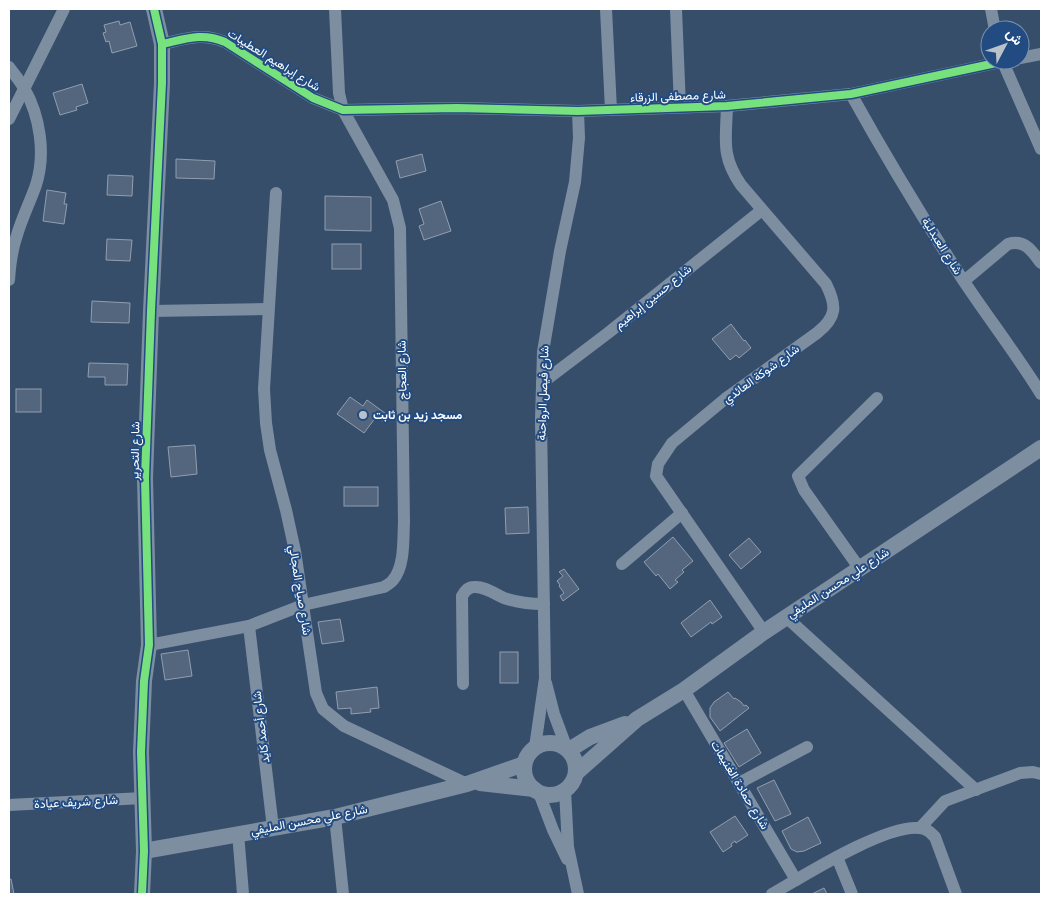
<svg xmlns="http://www.w3.org/2000/svg" width="1050" height="903" font-family="'IBM Plex Sans',Vazirmatn,sans-serif">
	<style>
		.building { fill: #53667d; stroke: #919eb0 }
		.lines { fill: none; stroke-linecap: round; stroke-linejoin: round }
		.minor { stroke: #7d8ea1; stroke-width: 12 }
		.tertiary { stroke: #7d8ea1; stroke-width: 16 }
		.cycleway-casing { stroke: #214b81; stroke-width: 11 }
		.cycleway { stroke: #77e17e; stroke-width: 8 }
		.poi-dot { fill: #b9c1cb; stroke: #214b81; stroke-width: 2 }
		.labels { text-anchor: middle; stroke-width: 4; stroke-linejoin: round; paint-order: stroke }
		.street-label { font-size: 12px; fill: #fff; stroke: #214b81 }
		.poi-label { font-size: 12px; font-weight: bold; fill: #fff; stroke: #214b81; text-anchor: start }
	</style>
	<rect width="100%" height="100%" fill="#374e6b"/>
	<g class="building">
		<polygon points="119,21 120,25 130,22 137,46 112,53 109,41 106,42 103,33 106,32 104,25"/>
		<polygon points="82,84 88,103 76,107 77,110 60,115 53,93"/>
		<polygon points="422,154 426,171 400,178 396,161"/>
		<polygon points="176,159 215,161 214,179 176,178"/>
		<polygon points="108,175 133,176 132,196 107,195"/>
		<polygon points="47,190 66,193 64,204 67,204 64,224 43,221"/>
		<polygon points="325,196 371,197 371,231 325,230"/>
		<polygon points="441,201 451,231 424,240 419,226 424,224 419,209"/>
		<polygon points="107,239 132,240 130,261 106,260"/>
		<rect x="332" y="244" width="29" height="25"/>
		<polygon points="92,301 130,303 129,323 91,322"/>
		<polygon points="731,324 744,341 745,340 751,348 739,358 736,355 730,360 712,339"/>
		<polygon points="89,363 128,364 127,385 105,385 105,377 88,377"/>
		<rect x="16" y="389" width="25" height="23"/>
		<polygon points="350,397 363,406 367,400 389,416 384,422 376,417 364,433 337,414"/>
		<polygon points="195,445 197,474 171,477 168,447"/>
		<rect x="344" y="487" width="34" height="19"/>
		<polygon points="528,507 529,533 506,534 505,508"/>
		<polygon points="673,537 693,561 682,570 684,572 675,580 678,582 670,589 658,574 656,576 644,562"/>
		<polygon points="749,538 761,552 741,569 729,555"/>
		<polygon points="564,569 579,589 563,601 560,596 564,593 559,586 560,585 557,581 563,576 559,572"/>
		<polygon points="710,600 722,617 712,624 711,622 691,637 681,623"/>
		<polygon points="340,619 344,641 322,644 318,622"/>
		<polygon points="188,650 192,676 165,680 161,654"/>
		<rect x="500" y="652" width="18" height="31"/>
		<polygon points="377,687 379,708 370,709 371,712 351,714 351,708 338,709 336,692"/>
		<polygon points="728,692 734,699 735,698 741,702 744,706 746,705 749,708 720,731 710,717 710,708 714,702"/>
		<polygon points="747,729 761,753 739,767 724,743"/>
		<polygon points="774,780 791,814 775,821 757,788"/>
		<polygon points="735,816 748,835 736,843 735,841 731,844 732,846 723,852 710,832"/>
		<polygon points="808,817 821,843 804,851 797,852 791,849 782,831"/>
		<polygon points="11,879 14,894 9,894 9,880"/>
		<polygon points="824,888 827,894 812,894"/>
	</g>
	<g class="lines">
		<g class="minor">
			<polyline points="606,9 611,110"/>
			<polyline points="676,9 680,107"/>
			<polyline points="991,9 995,30"/>
			<path d="M162,44C185,39 202,32 225,42L313,98L343,110L457,108L578,111L727,106L851,94L1010,60"/>
			<polyline points="1020,58 1041,54"/>
			<polyline points="1002,60 1041,149"/>
			<path d="M9,67C14,74 20,81 24,88C40,116 46,154 36,185C30,202 22,218 17,235C12,249 10,265 9,280"/>
			<path d="M851,94C886,157 924,220 963,280C989,319 1017,355 1041,394"/>
			<path d="M727,106C726,140 721,156 741,185L826,284C837,306 837,317 817,333L725,399L672,443L658,464L656,476L764,632"/>
			<polyline points="9,119 64,9"/>
			<polyline points="276,193 264,389 266,423 270,450 286,510 295,551 316,693 323,709 344,726 467,784"/>
			<path d="M964,281L1008,244C1025,239 1032,251 1041,263"/>
			<polyline points="151,311 268,309"/>
			<polyline points="542,383 608,333 762,210"/>
			<polyline points="622,564 682,513"/>
			<polyline points="860,569 804,490 798,476 877,398"/>
			<polyline points="786,617 976,790"/>
			<polyline points="249,626 273,828"/>
			<path d="M149,645L249,626L303,605L384,587C387,585 391,583 393,580C405,566 403,539 404,522L400,228L393,200L343,110L339,93L335,9"/>
			<polyline points="546,683 554,714 567,749"/>
			<path d="M463,684L462,596C465,591 468,587 474,587C484,586 495,594 504,598C516,602 531,604 544,604"/>
			<polyline points="684,690 796,880"/>
			<polyline points="535,747 545,678 541,420 543,352 560,251 575,182 579,138 578,111"/>
			<polyline points="739,783 807,747"/>
			<polyline points="565,790 568,847 578,894"/>
			<polyline points="539,793 553,830 567,859"/>
			<polyline points="9,805 143,798"/>
			<polyline points="335,817 343,894"/>
			<polyline points="920,828 945,801 1020,773 1033,772 1041,774"/>
			<polyline points="238,833 243,894"/>
			<polyline points="837,857 852,894"/>
			<path d="M772,894C805,875 884,825 919,828C926,828 930,832 935,837L956,894"/>
		</g>
		<g class="tertiary">
			<circle cx="550" cy="769" r="26"/>
			<polyline points="569,750 590,737 625,724"/>
			<polyline points="576,773 637,719 684,690 764,632 1041,448"/>
			<polyline points="480,783 534,789"/>
			<polyline points="144,851 335,817 467,784 524,764"/>
			<polyline points="142,894 144,851 141,752 144,681 149,645 145,478 151,311 162,83 162,44 154,9"/>
		</g>
		<defs>
			<g id="cycleway">
				<path d="M162,44C185,39 202,32 225,42L313,98L343,110L457,108L578,111L727,106L851,94L1010,60"/>
				<polyline points="142,894 144,851 141,752 144,681 149,645 145,478 151,311 162,83 162,44 154,9"/>
			</g>
		</defs>
		<use href="#cycleway" class="cycleway-casing"/>
		<use href="#cycleway" class="cycleway"/>
	</g>
	<circle class="poi-dot" cx="363" cy="415" r="5"/>
	<g class="labels">
		<g class="street-label">
			<text transform="translate(274 60) rotate(32)" y="4">شارع إبراهيم العطيبات</text>
			<text transform="translate(678 96) rotate(-2)" y="4">شارع مصطفى الزرقاء</text>
			<text transform="translate(942 246) rotate(58)" y="4">شارع العبدلية</text>
			<text transform="translate(653 297) rotate(-39)" y="4">شارع حسين إبراهيم</text>
			<text transform="translate(402 370) rotate(-91)" y="4">شارع العجاج</text>
			<text transform="translate(761 374) rotate(-36)" y="4">شارع شوكة العائدي</text>
			<text transform="translate(543 393) rotate(-88)" y="4">شارع فيصل الرواحنة</text>
			<text transform="translate(135 451) rotate(-89)" y="4">شارع التحرير</text>
			<text transform="translate(838 583) rotate(-33)" y="4">شارع علي محسن المليفي</text>
			<text transform="translate(300 590) rotate(81)" y="4">شارع صياح المجالي</text>
			<text transform="translate(261 727) rotate(-97)" y="4">شارع أحمد كايد</text>
			<text transform="translate(740 785) rotate(59)" y="4">شارع حمادة الغنيمات</text>
			<text transform="translate(76 802) rotate(-3)" y="4">شارع شريف عيادة</text>
			<text transform="translate(309 820) rotate(-11)" y="4">شارع علي محسن المليفي</text>
		</g>
		<g class="poi-label">
			<text x="373" y="419">مسجد زيد بن ثابت</text>
		</g>
	</g>
	<rect width="1050" height="903" fill="none" stroke="#ffffff" stroke-width="20"/>
	<g transform="translate(1005 45) rotate(49)"><circle r="24" fill="#214b81" stroke="#7a93b3"/>
	<path d="M0-4L9 19L0 12L-9 19Z" fill="#b9c1cb"/>
	<text y="-8" font-size="14" font-weight="bold" text-anchor="middle" fill="#ffffff">ش</text>
	</g>
</svg>
